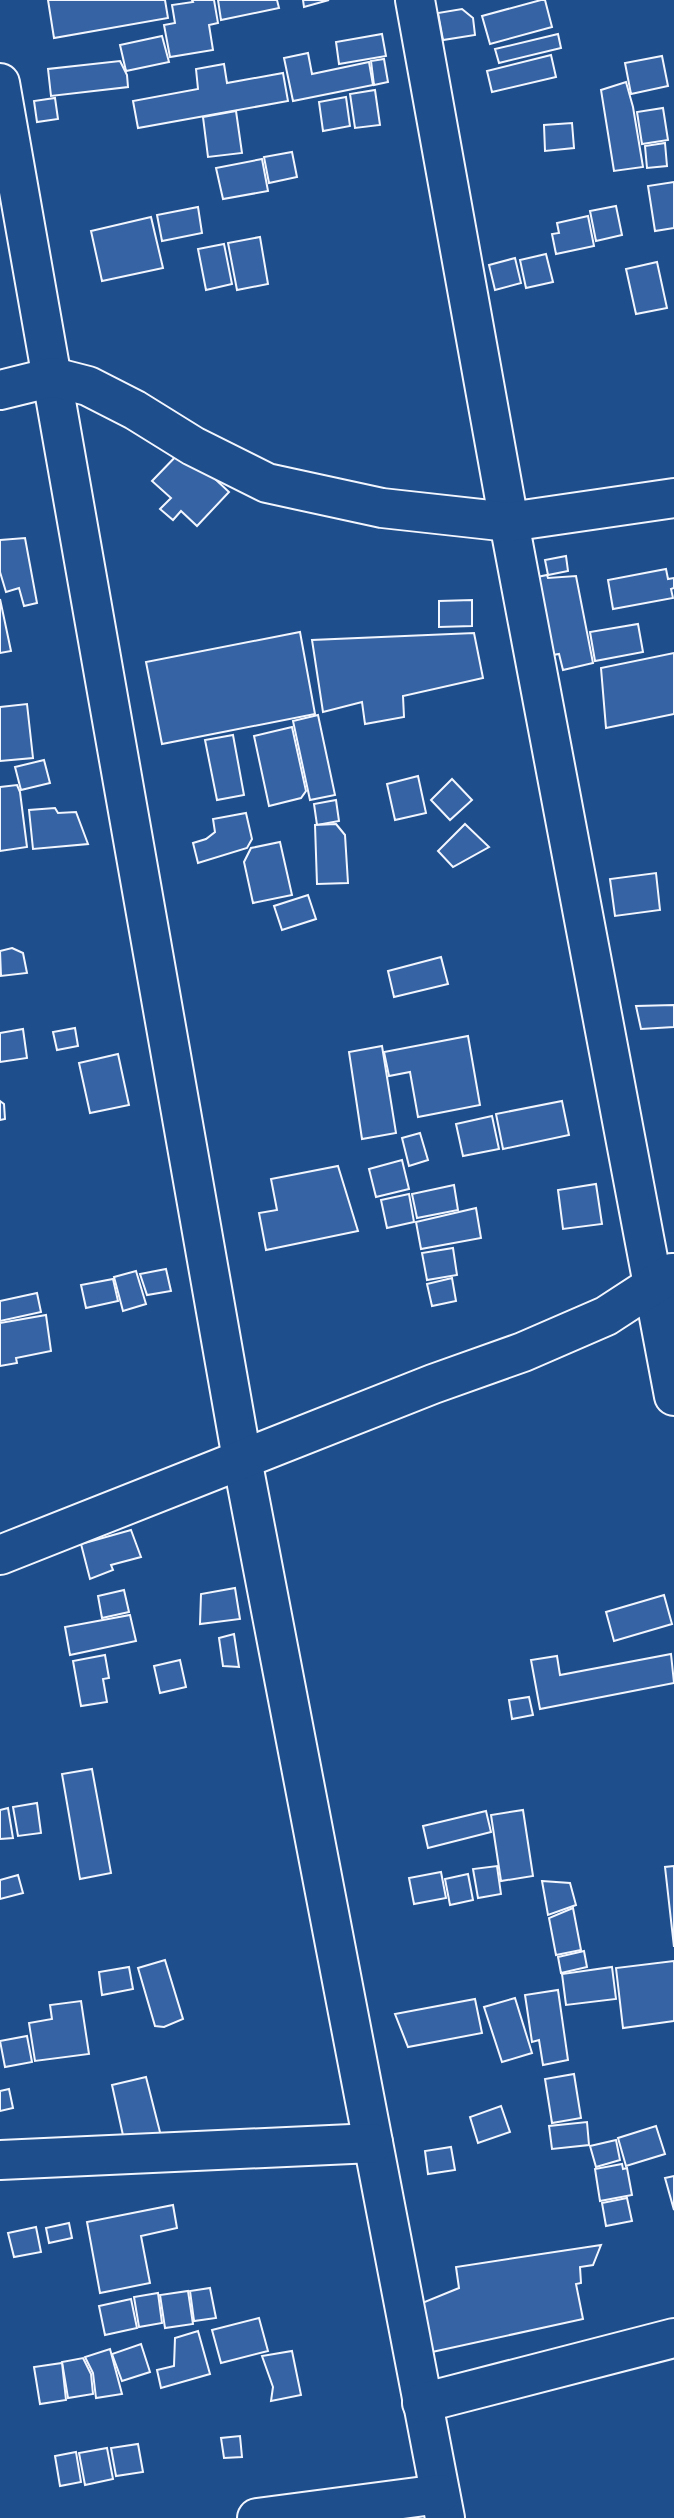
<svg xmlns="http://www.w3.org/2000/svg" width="674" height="2518" font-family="'Roboto Condensed',sans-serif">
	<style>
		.building { fill: #3563a3; stroke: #f2f6ff; stroke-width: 2 }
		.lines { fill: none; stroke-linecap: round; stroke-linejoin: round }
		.minor-casing { stroke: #f2f6ff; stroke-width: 42 }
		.minor { stroke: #1f4e8c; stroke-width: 38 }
	</style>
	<rect width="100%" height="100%" fill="#1f4e8c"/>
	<g class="building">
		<polygon points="48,0 165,0 168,18 54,38"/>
		<polygon points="192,0 214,0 218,23 209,25 213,50 170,57 164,25 175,23 172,5 193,2"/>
		<polygon points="218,0 277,0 279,8 221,20"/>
		<polygon points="303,0 329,0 304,7"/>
		<polygon points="541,0 545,0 552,27 490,44 482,16"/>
		<polygon points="462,9 473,18 475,35 443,40 438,13"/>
		<polygon points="382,34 386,56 339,64 336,42"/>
		<polygon points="558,34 561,48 499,63 495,49"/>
		<polygon points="162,36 169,62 126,71 120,45"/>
		<polygon points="308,53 312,74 369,62 373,85 293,101 284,58"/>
		<polygon points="551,55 556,77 492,92 487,71"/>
		<polygon points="662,56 668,86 631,94 625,63"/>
		<polygon points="384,59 388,82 374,85 371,61"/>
		<polygon points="120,61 127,75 128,87 51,96 48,69"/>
		<polygon points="224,64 227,83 283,73 288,101 138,128 133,101 198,89 196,69"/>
		<polygon points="626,82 633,107 643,167 614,171 601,90"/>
		<polygon points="375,90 380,125 355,128 350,94"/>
		<polygon points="346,97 350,126 323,131 319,102"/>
		<polygon points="55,98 58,119 37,122 34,101"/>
		<polygon points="663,108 668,140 642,144 637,112"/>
		<polygon points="236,111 242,153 208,157 203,117"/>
		<polygon points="572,123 574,148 545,151 544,125"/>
		<polygon points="665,143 667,166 647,168 645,146"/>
		<polygon points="292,152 297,177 269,183 264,157"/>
		<polygon points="262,159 268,191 223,199 216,168"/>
		<polygon points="674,182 674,228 655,231 648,186"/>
		<polygon points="616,206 622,235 596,241 590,211"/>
		<polygon points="198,207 202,233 162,241 157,215"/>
		<polygon points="588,216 594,246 556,254 552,234 559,233 557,223"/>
		<polygon points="151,217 163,268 102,281 91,231"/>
		<polygon points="260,237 268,284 237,290 228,243"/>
		<polygon points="224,244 232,284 206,290 198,249"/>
		<polygon points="546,254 553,282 526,288 520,260"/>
		<polygon points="515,258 521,283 495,290 489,265"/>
		<polygon points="657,262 667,308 636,314 626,269"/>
		<polygon points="183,449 229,492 197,526 181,511 173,520 160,509 171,498 152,481"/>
		<polygon points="25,538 37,603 24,606 19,588 6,592 0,572 0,540"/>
		<polygon points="566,556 568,571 548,575 545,560"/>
		<polygon points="666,569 668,579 674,578 674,588 671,589 673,598 613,609 608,580"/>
		<polygon points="547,575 548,578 576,576 593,663 563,670 559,654 553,655 537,577"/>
		<polygon points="0,599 11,651 0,653"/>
		<polygon points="472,600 472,626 439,627 439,601"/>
		<polygon points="638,624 643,652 595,661 590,632"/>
		<polygon points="300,632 315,714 162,744 146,662"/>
		<polygon points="474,633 483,678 403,696 404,717 365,724 362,702 323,712 312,640"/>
		<polygon points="674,653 674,714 606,728 601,668"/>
		<polygon points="27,704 33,758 0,761 0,707"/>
		<polygon points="318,715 335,795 310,800 293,721"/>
		<polygon points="292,727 306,791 301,798 269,806 254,736"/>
		<polygon points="233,735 244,795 217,800 205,740"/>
		<polygon points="44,760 50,783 21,790 15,767"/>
		<polygon points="418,776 426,813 395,820 387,784"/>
		<polygon points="452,779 472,800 450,820 431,800"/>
		<polygon points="17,785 20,792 27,847 0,851 0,787"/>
		<polygon points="336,800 339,821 317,825 314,804"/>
		<polygon points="55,808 58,813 76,812 88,844 33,849 29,810"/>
		<polygon points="246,813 252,839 247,848 198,863 193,843 206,839 215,832 213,819"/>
		<polygon points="336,824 345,835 348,883 317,884 315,825"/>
		<polygon points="465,824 489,847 453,867 438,851"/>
		<polygon points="280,842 292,895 253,903 244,862 251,848"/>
		<polygon points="656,873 660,910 615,916 610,879"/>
		<polygon points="308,895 316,919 282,930 274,906"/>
		<polygon points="12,948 23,953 27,973 1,976 0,951"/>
		<polygon points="441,957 448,984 394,997 388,971"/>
		<polygon points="674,1005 674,1027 641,1029 636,1006"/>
		<polygon points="75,1028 78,1046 57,1050 53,1032"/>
		<polygon points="23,1029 27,1058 0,1062 0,1033"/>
		<polygon points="468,1036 480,1105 418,1117 410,1072 389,1076 384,1052"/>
		<polygon points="382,1046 396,1133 362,1139 349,1052"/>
		<polygon points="118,1054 129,1105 90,1113 79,1063"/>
		<polygon points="0,1101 4,1104 5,1119 0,1120"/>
		<polygon points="562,1101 569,1135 503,1149 496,1114"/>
		<polygon points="492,1116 499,1149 463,1156 456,1124"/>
		<polygon points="420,1133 428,1160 409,1166 402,1138"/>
		<polygon points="402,1160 409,1189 376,1197 369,1169"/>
		<polygon points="338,1166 358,1231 266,1250 259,1213 277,1210 271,1179"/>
		<polygon points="596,1184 602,1224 563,1229 558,1190"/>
		<polygon points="454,1185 458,1210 417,1218 412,1194"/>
		<polygon points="409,1194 414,1222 387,1228 381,1200"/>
		<polygon points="476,1208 481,1238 421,1249 416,1222"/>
		<polygon points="453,1248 457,1275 427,1280 422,1253"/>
		<polygon points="166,1269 171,1291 147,1295 140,1274"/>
		<polygon points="136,1271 146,1304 123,1311 114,1277"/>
		<polygon points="452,1278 456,1301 432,1306 427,1284"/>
		<polygon points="113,1279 118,1301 86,1308 81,1285"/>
		<polygon points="37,1293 41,1312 0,1321 0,1301"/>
		<polygon points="46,1315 51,1351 16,1358 17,1363 0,1366 0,1323"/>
		<polygon points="131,1530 141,1557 111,1565 113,1570 90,1579 81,1544"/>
		<polygon points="235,1588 240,1619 200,1624 201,1594"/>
		<polygon points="124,1590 129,1612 102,1618 98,1596"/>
		<polygon points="664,1595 672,1624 614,1641 606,1612"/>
		<polygon points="130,1615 136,1641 70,1655 65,1627"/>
		<polygon points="234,1634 239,1667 223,1666 219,1638"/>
		<polygon points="671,1654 674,1683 540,1709 531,1660 557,1656 560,1675"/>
		<polygon points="105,1655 109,1678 103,1679 107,1702 81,1706 73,1661"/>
		<polygon points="180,1660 186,1687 160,1693 154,1666"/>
		<polygon points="529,1697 533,1715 512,1719 509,1700"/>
		<polygon points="92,1769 111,1873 80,1879 62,1774"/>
		<polygon points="37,1803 41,1833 18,1836 13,1807"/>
		<polygon points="8,1808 13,1838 0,1839 0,1810"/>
		<polygon points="523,1810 533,1876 501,1881 491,1815"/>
		<polygon points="486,1811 491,1832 428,1848 423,1826"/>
		<polygon points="497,1866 501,1894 478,1898 473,1869"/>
		<polygon points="674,1866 674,1947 665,1867"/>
		<polygon points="441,1872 446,1898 414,1904 409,1878"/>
		<polygon points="468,1874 473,1900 450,1905 445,1879"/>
		<polygon points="18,1875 23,1893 0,1899 0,1880"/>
		<polygon points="542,1881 570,1883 576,1905 548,1915"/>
		<polygon points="573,1908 581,1950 556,1955 549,1918"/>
		<polygon points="584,1951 587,1967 561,1973 558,1957"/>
		<polygon points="165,1960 183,2019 164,2027 155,2026 138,1968"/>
		<polygon points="674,1961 674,2021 623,2028 616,1968"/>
		<polygon points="129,1967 133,1989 102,1995 99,1972"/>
		<polygon points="612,1967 616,1999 566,2005 562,1974"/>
		<polygon points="558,1990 568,2060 543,2065 539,2040 532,2042 525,1995"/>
		<polygon points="515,1998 532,2053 502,2062 484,2007"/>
		<polygon points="475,1999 482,2033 408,2047 395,2014"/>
		<polygon points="81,2001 89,2054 35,2061 29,2023 52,2019 50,2005"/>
		<polygon points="27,2036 32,2062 5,2067 0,2041"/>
		<polygon points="574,2074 581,2118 552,2123 545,2079"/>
		<polygon points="146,2077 162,2140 126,2149 112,2085"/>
		<polygon points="9,2089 13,2108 0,2111 0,2091"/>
		<polygon points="501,2106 510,2132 478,2143 470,2117"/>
		<polygon points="587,2122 589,2145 552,2149 549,2126"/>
		<polygon points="656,2126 665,2154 626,2166 618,2138"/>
		<polygon points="616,2140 620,2160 596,2167 590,2146"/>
		<polygon points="451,2147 455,2170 428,2174 425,2151"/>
		<polygon points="622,2164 623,2169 627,2168 632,2195 600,2201 595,2169"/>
		<polygon points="674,2176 674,2210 665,2178"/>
		<polygon points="627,2198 632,2221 606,2226 602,2203"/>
		<polygon points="173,2205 177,2228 141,2236 150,2283 100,2293 87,2222"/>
		<polygon points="69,2223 72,2238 49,2243 46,2228"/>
		<polygon points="36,2227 41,2252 14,2257 8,2233"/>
		<polygon points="601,2245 593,2265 580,2267 581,2283 576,2284 583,2319 432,2352 422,2303 459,2288 456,2267"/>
		<polygon points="210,2288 216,2318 194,2321 190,2291"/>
		<polygon points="188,2291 193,2324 165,2328 160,2295"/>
		<polygon points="158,2293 162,2323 139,2327 134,2297"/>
		<polygon points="131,2299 137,2328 105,2335 99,2306"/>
		<polygon points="259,2318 268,2351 221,2363 212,2330"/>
		<polygon points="198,2331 210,2374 161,2388 157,2370 174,2366 175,2338"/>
		<polygon points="141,2344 150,2372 122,2381 112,2354"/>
		<polygon points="110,2349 122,2394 96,2398 93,2373 85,2357"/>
		<polygon points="292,2351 301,2395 271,2401 273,2387 262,2356"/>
		<polygon points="83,2358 91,2374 93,2394 68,2398 62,2362"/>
		<polygon points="62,2363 66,2400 40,2404 34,2367"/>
		<polygon points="240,2436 242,2457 224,2458 221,2438"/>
		<polygon points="138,2444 143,2472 116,2476 111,2448"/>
		<polygon points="107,2448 113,2479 85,2485 79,2453"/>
		<polygon points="76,2452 81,2482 60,2486 55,2456"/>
	</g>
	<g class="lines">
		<defs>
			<g id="minor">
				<polyline points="415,0 509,522 674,1396"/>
				<polyline points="0,83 242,1459 445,2518"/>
				<polyline points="0,390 53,377 88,386 135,410 193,446 267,483 382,508 509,522 674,498"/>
				<polyline points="0,1555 433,1384 523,1352 606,1316 672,1273"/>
				<polyline points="0,2160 373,2143"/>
				<polyline points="422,2403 674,2338"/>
				<polyline points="257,2518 440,2494"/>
			</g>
		</defs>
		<use href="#minor" class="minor-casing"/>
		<use href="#minor" class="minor"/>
	</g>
</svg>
